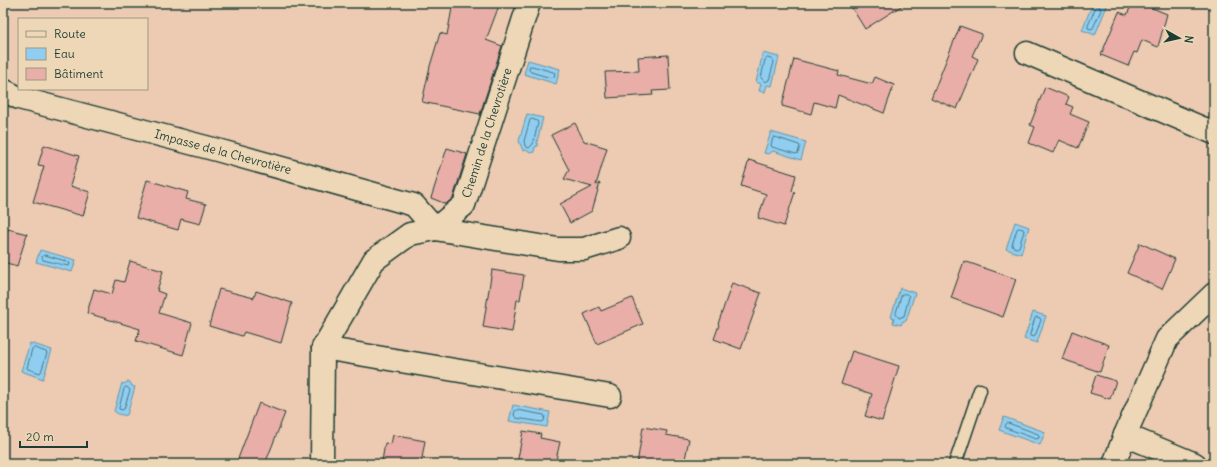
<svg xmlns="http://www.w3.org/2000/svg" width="1217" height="467" font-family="Delius,sans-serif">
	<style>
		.water { fill: #90cef1; stroke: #6394a5 }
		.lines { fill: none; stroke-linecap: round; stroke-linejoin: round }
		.shore { stroke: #4c7780; stroke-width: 1 }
		.building { fill: #e9aea7; stroke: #1f3d34 }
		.lane-casing { stroke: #1f3d34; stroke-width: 15 }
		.street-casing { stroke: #1f3d34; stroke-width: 25 }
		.lane { stroke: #edd7b6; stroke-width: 12 }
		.street { stroke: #edd7b6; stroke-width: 22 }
		.labels { text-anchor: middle; stroke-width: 3; stroke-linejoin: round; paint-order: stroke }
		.street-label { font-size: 12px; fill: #1f3d34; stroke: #edd7b6 }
	</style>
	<rect width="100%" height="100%" fill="#eccbb2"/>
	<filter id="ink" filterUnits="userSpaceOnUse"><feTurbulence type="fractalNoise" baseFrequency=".025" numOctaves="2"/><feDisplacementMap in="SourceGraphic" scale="8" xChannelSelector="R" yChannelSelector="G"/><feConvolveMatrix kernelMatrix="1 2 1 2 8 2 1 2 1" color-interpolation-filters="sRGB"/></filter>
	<g filter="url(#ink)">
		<g class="water">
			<polygon points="1093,3 1099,3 1107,6 1095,35 1082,30"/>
			<polygon points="763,53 779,57 772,86 767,85 765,92 759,91 761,84 756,82"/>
			<polygon points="528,60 560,69 556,84 524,74"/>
			<polygon points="527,114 543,118 537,142 538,146 535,147 534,152 530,153 526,150 523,151 519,141"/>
			<polygon points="771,132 806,142 801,160 773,151 769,154 764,153"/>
			<polygon points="1015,222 1029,227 1021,254 1006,249"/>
			<polygon points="40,250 76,260 72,272 36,262"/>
			<polygon points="900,288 915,293 906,321 903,321 901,325 893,323 894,318 891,317"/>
			<polygon points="1033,312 1046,316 1037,343 1024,339"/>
			<polygon points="30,343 52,350 43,379 21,371"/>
			<path d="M127,382H130L132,386L135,387L127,415C123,416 117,414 114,411L122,383L124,384Z"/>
			<polygon points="513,405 550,412 547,427 509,421"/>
			<polygon points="1004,417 1045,432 1040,445 999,430"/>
		</g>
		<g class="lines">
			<g class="shore">
				<polygon points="1097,5 1099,6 1101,10 1093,28 1091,29 1088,28 1088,26"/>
				<polygon points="768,58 773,60 774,62 769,80 765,82 761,78 765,60"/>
				<polygon points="530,66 532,66 553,72 555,73 554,77 551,78 531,72 529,70"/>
				<polygon points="532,119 537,121 538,123 533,144 529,148 525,146 524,141 530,120"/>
				<polygon points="775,137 799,145 800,146 798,153 796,154 772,147 771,145 773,138"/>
				<polygon points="1019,228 1023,229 1024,231 1019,247 1017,248 1013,247 1012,245 1017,229"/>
				<polygon points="45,255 69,262 70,265 68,266 43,260 42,257"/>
				<path d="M902,294C904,293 909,294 909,297L904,316L899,318L896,314Z"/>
				<polygon points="1037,317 1040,318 1041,320 1035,336 1033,337 1030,336 1030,334 1035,318"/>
				<polygon points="35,348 46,352 47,353 41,372 40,373 28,369 27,368 32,349"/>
				<polygon points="126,387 128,388 130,390 124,409 122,410 119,409 119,408 124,389"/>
				<polygon points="517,410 544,415 545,416 544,421 542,422 516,418 514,415 515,411"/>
				<polygon points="1008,423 1038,434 1039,435 1039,438 1036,439 1006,428 1005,426 1006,424"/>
			</g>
		</g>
		<g class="building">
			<polygon points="453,3 500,3 486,40 502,46 480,114 422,102 430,66 440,33 447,35"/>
			<polygon points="849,3 906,3 865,29"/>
			<polygon points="1132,3 1140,3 1167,14 1158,47 1142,40 1137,53 1134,52 1128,66 1101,55 1119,12 1127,15"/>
			<polygon points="960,26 982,34 972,56 978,59 957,109 931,98"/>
			<polygon points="668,55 670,90 652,91 653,95 607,98 605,72 639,71 638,57"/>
			<polygon points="794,59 839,71 838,75 872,84 875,77 894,85 884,113 838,95 835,108 814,102 811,114 782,106"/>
			<polygon points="1045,87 1069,97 1066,104 1073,107 1070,114 1089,122 1078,148 1059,140 1053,153 1029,143 1035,127 1030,125"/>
			<polygon points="575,123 584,141 607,148 596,185 600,183 592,211 570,223 560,204 592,187 564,179 569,170 551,135"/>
			<polygon points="44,145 79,156 70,186 90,192 83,216 33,202 44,166 38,165"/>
			<polygon points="447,148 467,154 453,198 446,204 431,198"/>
			<polygon points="749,160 796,175 792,191 795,192 784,226 758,218 766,194 741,186"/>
			<polygon points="147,180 188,192 186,199 206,204 200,224 181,219 178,230 136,218"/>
			<polygon points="8,229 27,234 17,266 3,262 3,245"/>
			<polygon points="1140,243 1175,259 1162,289 1127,273"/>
			<polygon points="130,261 163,271 157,291 165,294 159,313 192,323 183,355 136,341 140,329 87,313 94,289 112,294 116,280 124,282"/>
			<polygon points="964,261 1016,279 1003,317 951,298"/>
			<polygon points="492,270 524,275 520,300 517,300 512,332 483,327"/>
			<polygon points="732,283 761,293 741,349 714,339 719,325 718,324"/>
			<polygon points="219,289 254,298 256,291 292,303 281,343 244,332 242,336 209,326"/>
			<polygon points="632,298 643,324 597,344 584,314 599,307 601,311"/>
			<polygon points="1072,331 1109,345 1100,372 1062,359"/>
			<polygon points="852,351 899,366 882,421 865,416 872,394 841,384"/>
			<polygon points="1096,375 1116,381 1110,399 1090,393"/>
			<polygon points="259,403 285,413 265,464 236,464"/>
			<polygon points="643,427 667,431 666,435 689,439 684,464 637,464"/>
			<polygon points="523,431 541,434 540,438 560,442 555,464 517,464"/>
			<polygon points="393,435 425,441 421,464 384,464 385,461 382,461 385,443 391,444"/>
		</g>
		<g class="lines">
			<defs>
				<polyline id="lane" points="955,464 980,390"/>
				<g id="street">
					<polyline points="1027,53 1214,133"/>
					<polyline points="3,90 19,98 217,150 414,205 435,229"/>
					<polyline points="435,229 558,249 584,249 619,238"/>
					<polyline points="323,348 610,396"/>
					<polyline points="1125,435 1195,464"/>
					<polyline points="322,464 323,348 374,260 410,234 435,229 464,205 529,3"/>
					<polyline points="1114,464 1125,435 1167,339 1214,294"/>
				</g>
			</defs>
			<use href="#lane" class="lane-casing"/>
			<use href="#street" class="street-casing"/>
			<use href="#lane" class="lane"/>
			<use href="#street" class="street"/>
		</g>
	</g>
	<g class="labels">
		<g class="street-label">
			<text transform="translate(487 133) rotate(-72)" y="4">Chemin de la Chevrotière</text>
			<text transform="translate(223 152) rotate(15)" y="4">Impasse de la Chevrotière</text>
		</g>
	</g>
	<rect width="1217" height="467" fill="none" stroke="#edd7b6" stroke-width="16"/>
	<rect x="8" y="8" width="1201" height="451" fill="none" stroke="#1f3d34" stroke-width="1.5" filter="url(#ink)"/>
	<rect x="18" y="18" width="130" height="72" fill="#edd7b6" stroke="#9b9982"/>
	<rect x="26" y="31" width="20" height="6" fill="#edd7b6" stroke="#9b9982"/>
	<text x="54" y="38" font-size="12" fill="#1f3d34">Route</text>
	<rect x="26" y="48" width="20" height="12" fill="#90cef1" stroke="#9b9982"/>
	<text x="54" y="58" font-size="12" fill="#1f3d34">Eau</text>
	<rect x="26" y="68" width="20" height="12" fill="#e9aea7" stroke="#9b9982"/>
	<text x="54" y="78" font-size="12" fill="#1f3d34">Bâtiment</text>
	<g transform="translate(1179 38) rotate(98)" stroke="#edd7b6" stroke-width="3" paint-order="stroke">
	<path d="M0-3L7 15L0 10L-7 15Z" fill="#1f3d34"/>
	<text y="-6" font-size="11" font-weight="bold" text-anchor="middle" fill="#1f3d34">N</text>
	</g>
	<path d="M20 441v6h67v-6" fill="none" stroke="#1f3d34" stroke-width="2"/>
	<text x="26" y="441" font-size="12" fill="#1f3d34" stroke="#edd7b6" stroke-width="3" paint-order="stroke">20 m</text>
</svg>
